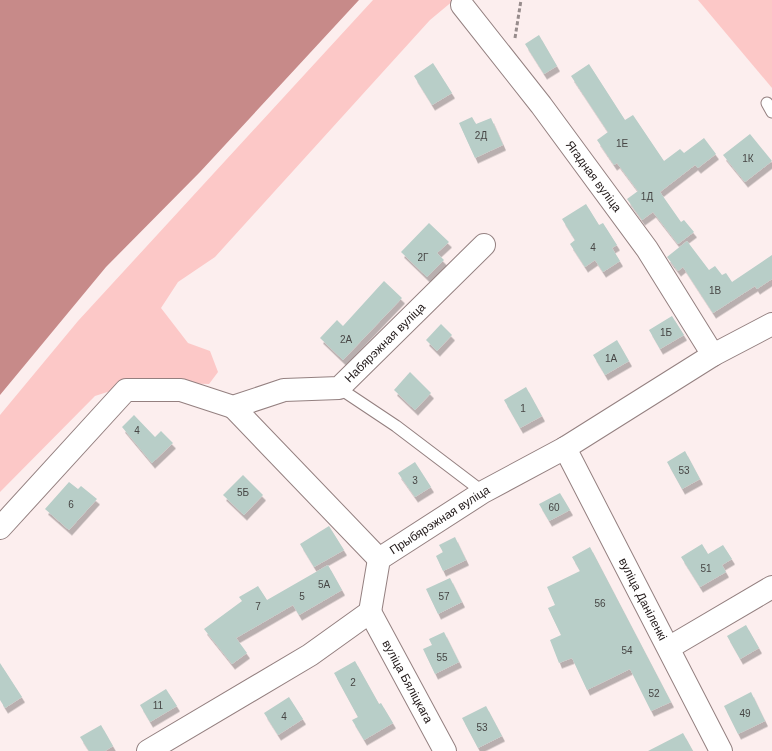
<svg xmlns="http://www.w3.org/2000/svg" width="772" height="751" font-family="Helvetica,sans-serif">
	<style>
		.green { fill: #fcc8c7 }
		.water { fill: #c78a89 }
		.building { fill: #b8cec8; filter: url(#shadow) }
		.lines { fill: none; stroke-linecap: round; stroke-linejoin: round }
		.lane-casing { stroke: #948080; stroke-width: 13 }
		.street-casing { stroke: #948080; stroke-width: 24 }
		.path { stroke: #978c8c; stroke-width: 3; stroke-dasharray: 4 2.5; stroke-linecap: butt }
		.lane { stroke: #fff; stroke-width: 11 }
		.street { stroke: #fff; stroke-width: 22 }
		.labels { text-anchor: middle; stroke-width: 4.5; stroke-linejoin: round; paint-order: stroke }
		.number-label { font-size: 10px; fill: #474645 }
		.street-label { font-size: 12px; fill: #211919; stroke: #fceeee }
	</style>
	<defs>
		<filter id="shadow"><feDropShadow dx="3" dy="5.5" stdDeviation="0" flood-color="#0004"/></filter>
	</defs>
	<rect width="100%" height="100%" fill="#fceeee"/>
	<g class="green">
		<polygon points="373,0 454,0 430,20 215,257 178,282 161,308 188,343 210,351 218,372 209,384 138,382 95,396 0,492 0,415 78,321"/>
		<polygon points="698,0 772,0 772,88"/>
	</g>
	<polygon class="water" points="0,0 359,0 200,172 106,267 0,395"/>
	<g class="building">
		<polygon points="539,35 557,66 544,74 525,44"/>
		<polygon points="433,63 452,93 432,105 414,76"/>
		<polygon points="589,64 625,120 633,115 664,161 680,149 684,153 704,138 716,154 698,168 695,165 660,192 681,222 684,220 694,232 678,244 653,212 642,220 627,199 638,191 617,163 614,165 597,140 608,132 571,76"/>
		<polygon points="472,117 476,124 491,118 503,145 475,158 459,123"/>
		<polygon points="750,134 772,161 745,182 723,155"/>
		<polygon points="586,204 599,225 603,223 617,245 612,248 620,261 603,272 595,260 585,267 570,244 575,240 562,219"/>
		<polygon points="429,223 449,242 437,253 444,260 427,277 401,252"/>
		<polygon points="687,241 709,270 715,266 722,275 726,273 732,282 772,255 772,279 757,289 755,286 713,313 683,267 678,271 667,257"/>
		<polygon points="384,281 402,298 343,360 320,338 337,320 343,326"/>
		<polygon points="672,316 684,335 660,349 649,330"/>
		<polygon points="441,324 452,335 437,351 426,340"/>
		<polygon points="617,340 629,361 605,375 593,355"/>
		<polygon points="410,372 431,393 415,410 394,390"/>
		<polygon points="526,387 542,416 520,428 504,400"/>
		<polygon points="134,415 155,437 161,431 173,443 152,463 122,427"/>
		<polygon points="685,451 700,479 682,489 667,462"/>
		<polygon points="415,462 431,487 415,497 398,473"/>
		<polygon points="243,475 263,495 244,515 223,495"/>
		<polygon points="69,482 78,489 81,486 97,499 69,530 45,509"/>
		<polygon points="560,493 570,510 549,521 539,504"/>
		<polygon points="329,526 344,550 314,567 300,544"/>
		<polygon points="455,537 466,560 443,571 436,556 443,552 439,545"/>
		<polygon points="702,544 708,554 723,545 732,559 722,565 726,572 700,587 681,557"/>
		<polygon points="590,547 671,702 651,711 630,669 587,690 572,658 559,663 550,640 561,635 548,608 555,605 547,587 580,571 572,557"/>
		<polygon points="328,565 342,590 299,615 293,605 236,638 247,653 232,664 204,629 242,601 239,597 258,586 267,600"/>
		<polygon points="450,578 462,602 438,614 426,589"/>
		<polygon points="746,625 759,648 740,659 727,636"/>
		<polygon points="444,632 459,662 435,674 423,649 432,645 429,639"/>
		<polygon points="355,661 379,704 381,703 393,723 364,740 352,720 358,717 334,673"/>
		<polygon points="0,663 22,697 5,708 0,700"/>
		<polygon points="166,689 177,706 150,722 140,705"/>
		<polygon points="751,692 765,721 738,734 724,706"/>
		<polygon points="289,697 303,719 278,735 264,713"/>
		<polygon points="486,706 502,736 478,748 462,718"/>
		<polygon points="101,725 113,746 105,751 89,751 80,737"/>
		<polygon points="683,733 693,751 648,751"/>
	</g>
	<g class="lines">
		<defs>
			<g id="lane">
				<polyline points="767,103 772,112"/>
				<polyline points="339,388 396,426 483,492"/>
			</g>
			<g id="street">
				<path id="s1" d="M462,5L541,105L647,249L713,355"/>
				<polyline points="233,407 379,559"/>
				<path id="s2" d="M565,448L721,751"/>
				<path id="s3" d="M0,528L126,390H181L233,407L284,390L339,388L484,245"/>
				<path id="s4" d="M370,612L445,751"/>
				<polyline points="670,647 772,587"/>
				<path id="s5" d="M148,751L310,655L370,612L379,559L483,492L565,448L713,355L772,324"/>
			</g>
		</defs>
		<use href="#lane" class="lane-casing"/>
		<use href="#street" class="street-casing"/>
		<polyline class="path" points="515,38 521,0"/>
		<use href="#lane" class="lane"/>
		<use href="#street" class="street"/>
	</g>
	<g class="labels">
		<g class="number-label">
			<text x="481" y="139">2Д</text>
			<text x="622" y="147">1Е</text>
			<text x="748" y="162">1К</text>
			<text x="647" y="200">1Д</text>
			<text x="593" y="251">4</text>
			<text x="423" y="261">2Г</text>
			<text x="715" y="294">1В</text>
			<text x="666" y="336">1Б</text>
			<text x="346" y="343">2А</text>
			<text x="611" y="362">1А</text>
			<text x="523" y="412">1</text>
			<text x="137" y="434">4</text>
			<text x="684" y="474">53</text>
			<text x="415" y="484">3</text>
			<text x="243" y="496">5Б</text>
			<text x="71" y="508">6</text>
			<text x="554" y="511">60</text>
			<text x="706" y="572">51</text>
			<text x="324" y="588">5А</text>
			<text x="302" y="600">5</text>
			<text x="444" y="600">57</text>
			<text x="600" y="607">56</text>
			<text x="258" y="610">7</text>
			<text x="627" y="654">54</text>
			<text x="442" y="661">55</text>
			<text x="353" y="686">2</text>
			<text x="654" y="697">52</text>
			<text x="158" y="709">11</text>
			<text x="745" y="717">49</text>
			<text x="284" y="720">4</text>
			<text x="482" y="731">53</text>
		</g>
		<g class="street-label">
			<text dy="4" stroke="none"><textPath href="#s1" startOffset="216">Ягадная вуліца</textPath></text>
			<text dy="4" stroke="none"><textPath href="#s3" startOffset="470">Набярэжная вуліца</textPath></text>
			<text dy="4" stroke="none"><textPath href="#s5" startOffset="388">Прыбярэжная вуліца</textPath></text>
			<text dy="4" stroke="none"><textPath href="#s2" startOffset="170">вуліца Даніленкі</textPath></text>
			<text dy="4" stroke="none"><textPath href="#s4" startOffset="79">вуліца Бяліцкага</textPath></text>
		</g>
	</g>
</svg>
